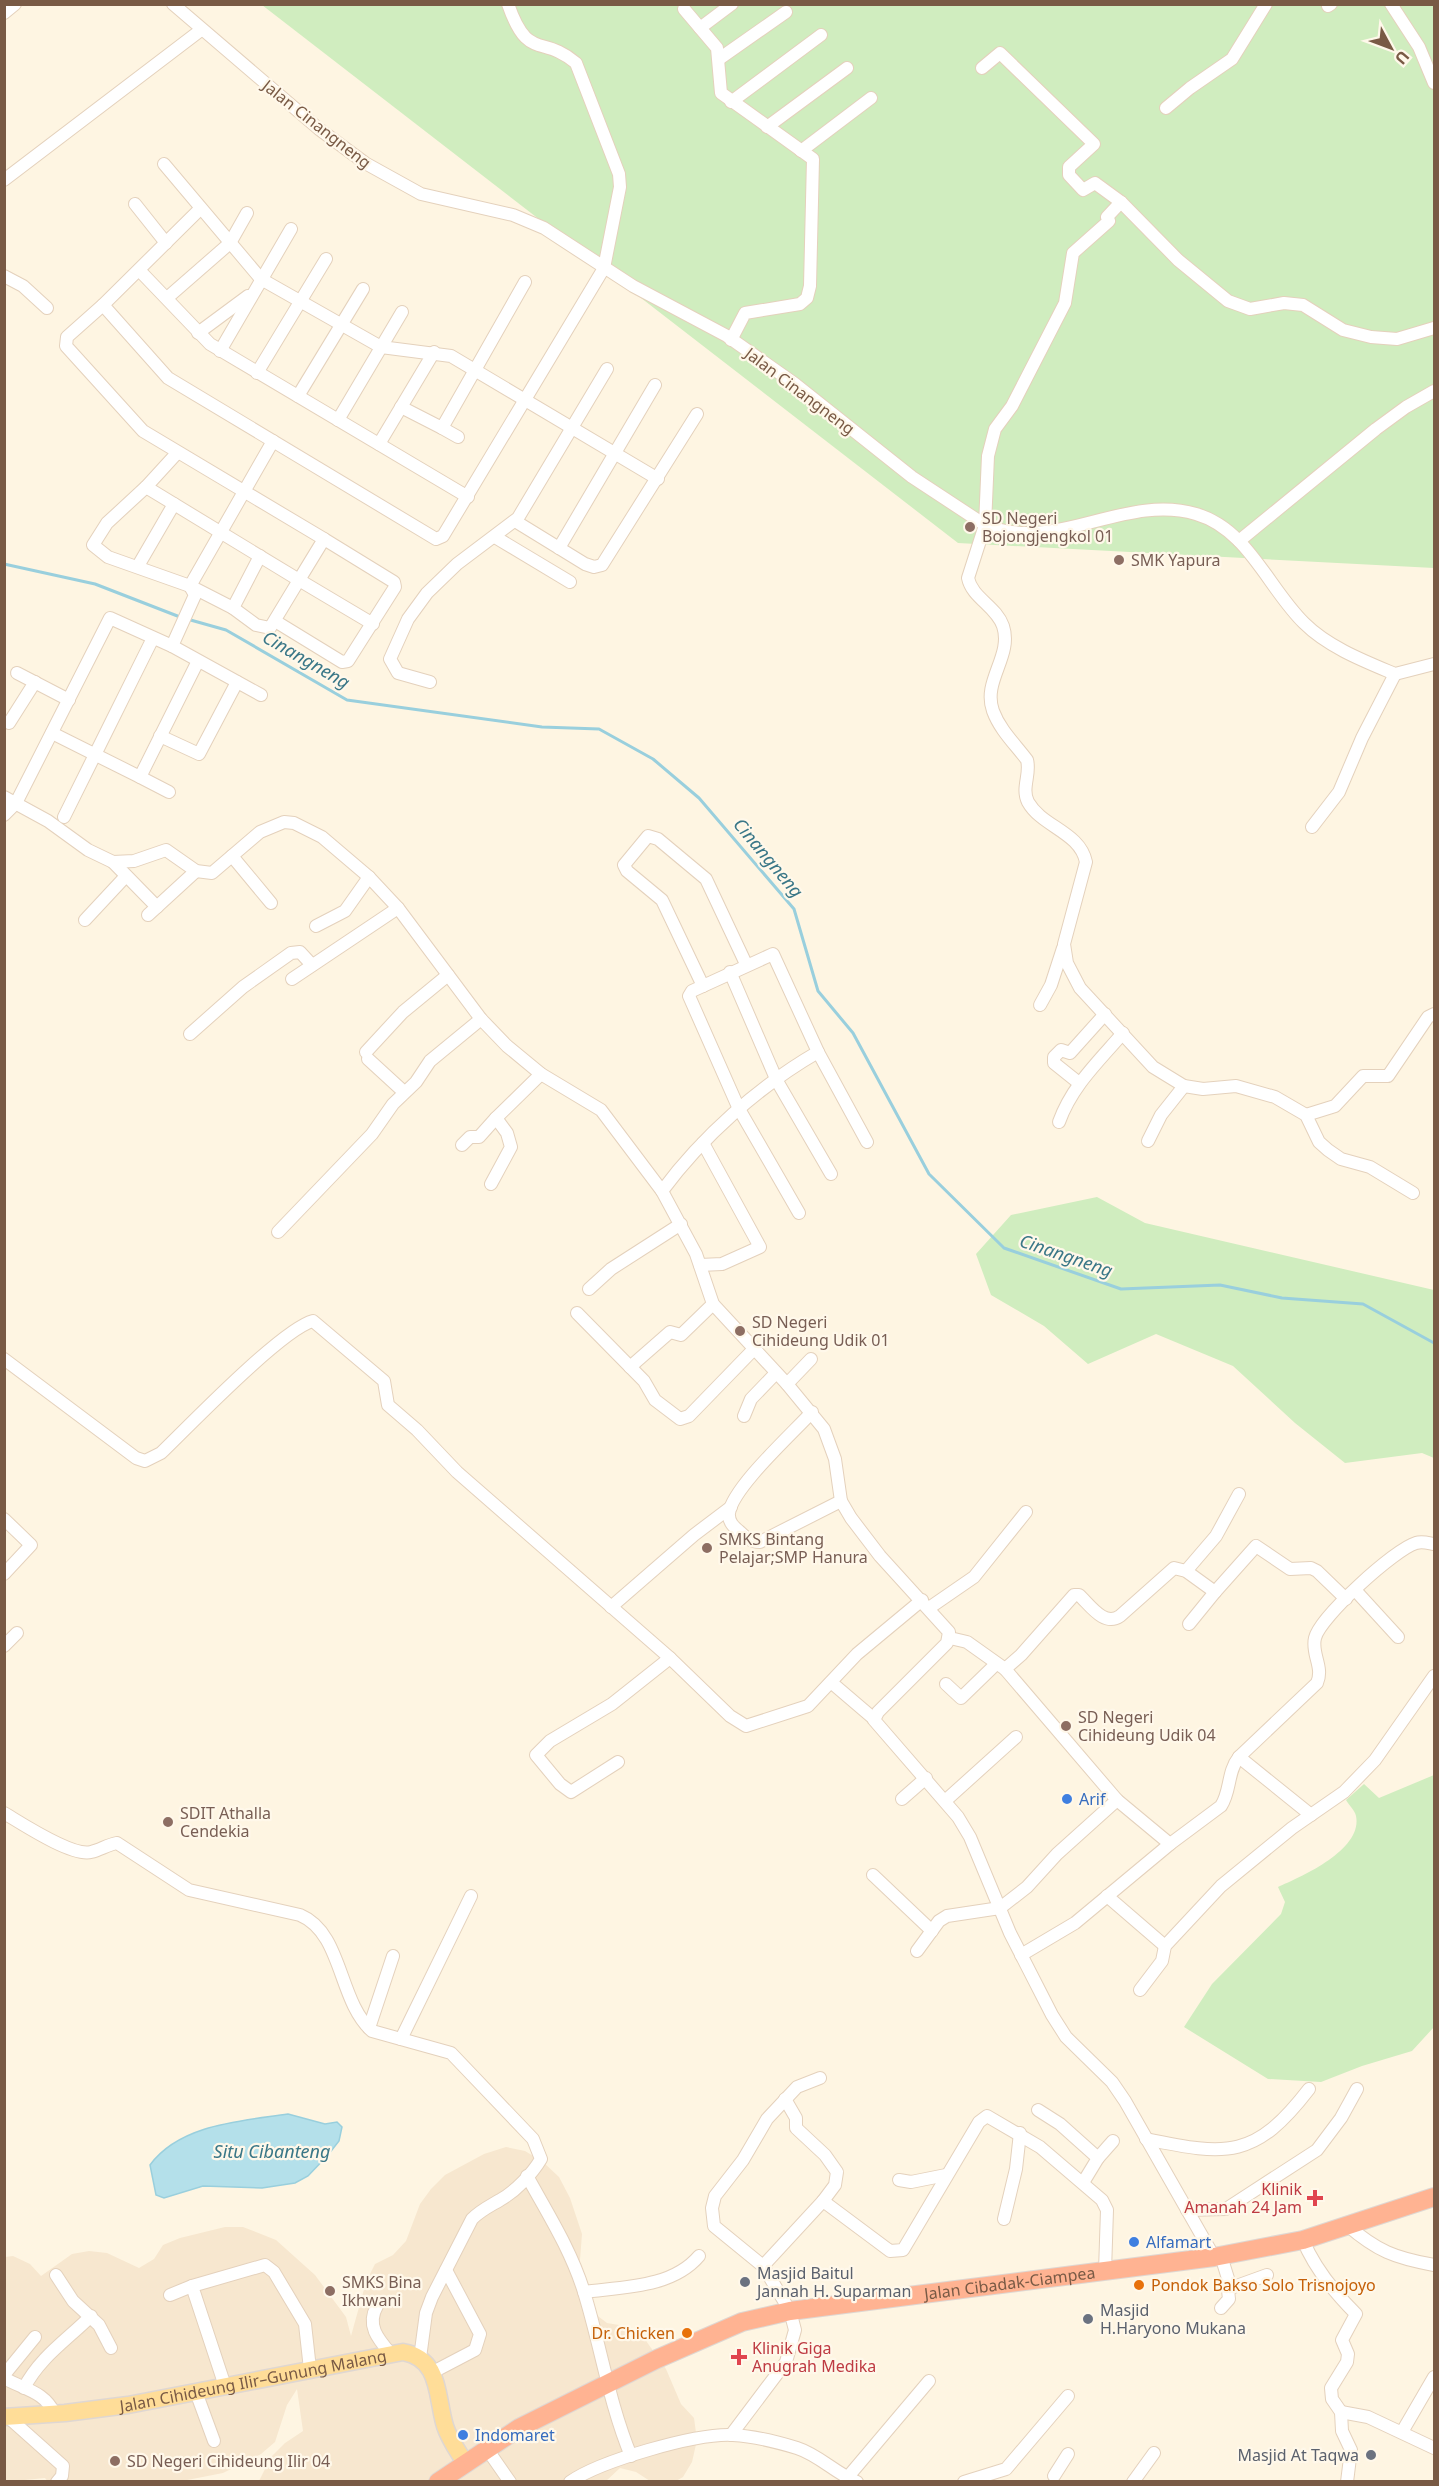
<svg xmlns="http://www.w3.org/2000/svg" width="1439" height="2486" font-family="'Noto Sans',sans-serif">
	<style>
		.residential { fill: #f7e7cf }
		.green { fill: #d0edbf }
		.water { fill: #b4e0ea; stroke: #99cfdd; stroke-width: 1.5 }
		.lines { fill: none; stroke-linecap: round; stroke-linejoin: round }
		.stream { stroke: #99cfdd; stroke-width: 3 }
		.minor-casing { stroke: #e4d1bc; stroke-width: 14 }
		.major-casing { stroke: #dfd7d2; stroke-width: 19 }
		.highway-casing { stroke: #dfd7d2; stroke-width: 20 }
		.minor { stroke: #fff; stroke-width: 12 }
		.major { stroke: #ffdd98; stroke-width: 16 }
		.highway { stroke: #ffb392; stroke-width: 18 }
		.education-dot { fill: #8d6e63; stroke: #fff8ea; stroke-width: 2 }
		.shop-dot { fill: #3f7fe0; stroke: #fff8ea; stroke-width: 2 }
		.health-dot { fill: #e0444e; stroke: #fff8ea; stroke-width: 2 }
		.worship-dot { fill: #6b7280; stroke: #fff8ea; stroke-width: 2 }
		.food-dot { fill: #e8710a; stroke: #fff8ea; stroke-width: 2 }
		.labels { text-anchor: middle; stroke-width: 4.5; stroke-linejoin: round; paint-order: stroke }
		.street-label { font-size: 16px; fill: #795a45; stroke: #fff8ea }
		.education-label { font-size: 16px; fill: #785e54; stroke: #fff8ea; text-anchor: start }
		.shop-label { font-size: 16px; fill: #366cbe; stroke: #fff8ea; text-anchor: start }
		.health-label { font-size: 16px; fill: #be3a42; stroke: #fff8ea; text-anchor: end }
		.worship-label { font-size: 16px; fill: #5b616d; stroke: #fff8ea; text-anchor: start }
		.food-label { font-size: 16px; fill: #c56008; stroke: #fff8ea; text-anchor: start }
		.water-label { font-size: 18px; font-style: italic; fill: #3a7787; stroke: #fff8ea }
	</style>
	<rect width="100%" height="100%" fill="#fef5e2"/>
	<polygon class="residential" points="506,2147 525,2151 543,2162 559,2177 570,2198 582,2234 579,2273 590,2310 607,2323 625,2326 644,2338 666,2369 681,2404 694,2418 697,2440 692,2462 683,2477 676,2481 650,2481 636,2472 620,2468 605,2482 259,2481 271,2457 285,2443 303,2431 297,2389 287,2405 275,2442 261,2454 223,2473 177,2482 48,2482 45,2478 5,2482 5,2257 13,2256 30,2264 41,2276 72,2254 89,2251 107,2253 139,2268 154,2259 163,2245 180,2238 225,2227 243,2227 276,2240 315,2275 346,2317 351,2336 366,2282 375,2264 393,2255 406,2241 420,2204 431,2189 445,2175 484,2154"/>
	<g class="green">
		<polygon points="262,5 1434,5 1434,568 958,543"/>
		<polygon points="1097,1197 1145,1223 1434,1290 1434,1458 1422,1453 1345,1463 1295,1423 1233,1366 1156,1334 1088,1364 1044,1326 991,1295 976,1254 1011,1215"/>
		<path d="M1434,1775V2027L1412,2051L1362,2066L1321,2082L1268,2079L1184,2027L1212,1984L1281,1914L1285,1902L1278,1887C1301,1877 1363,1850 1356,1816C1355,1811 1349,1805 1346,1800L1364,1784L1379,1798Z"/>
	</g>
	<path class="water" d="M288,2114L325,2124L337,2122L342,2127L339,2141L328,2155L308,2176L295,2183L262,2188L203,2186L164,2198L156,2195L150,2165C180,2124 242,2121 288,2114Z"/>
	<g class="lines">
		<g class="stream">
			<polyline points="4,564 95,584 180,617"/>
			<polyline points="187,619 226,630 347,700 542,727 599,729 653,759 699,798 794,909 818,991 853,1033 929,1174 1004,1248 1121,1289 1220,1285 1282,1298 1363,1304 1434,1343"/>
		</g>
		<defs>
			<g id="minor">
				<path d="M173,4L319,129L365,163L421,194L513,215L544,228L633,286L727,336L795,384L912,477L985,525C1055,554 1125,493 1196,514C1248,529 1268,588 1304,623C1328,647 1364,661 1395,674L1434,664"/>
				<polyline points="1391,4 1419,47 1434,83"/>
				<polyline points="1328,6 1331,4"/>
				<polyline points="684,9 717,48 721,93 813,159 810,286 807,298 800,304 745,313 731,340"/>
				<polyline points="4,13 15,4"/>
				<polyline points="700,28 732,4"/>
				<polyline points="719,59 786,12"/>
				<polyline points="982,68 1000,53 1094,144 1069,167 1069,175 1083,190 1095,183 1121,202 1178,260 1228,301 1250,309 1284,303 1303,305 1343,330 1371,337 1397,339 1434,328"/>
				<polyline points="731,102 821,35"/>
				<polyline points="1166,108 1190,88 1232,59 1266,4"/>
				<polyline points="767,127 847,68"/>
				<polyline points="801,151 871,98"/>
				<polyline points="164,164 261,279 381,347 451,356 658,479"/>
				<polyline points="4,180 201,30"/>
				<path d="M1121,202L1107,217L1109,221L1073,253L1065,303L1012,406L995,429L988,456L985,525L968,578C972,598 996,606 1003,626C1013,656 982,681 993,711C1000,730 1015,744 1027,760C1031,774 1021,788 1028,802C1042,827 1080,832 1086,862L1064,944L1067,963L1080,988L1153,1067L1184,1086L1203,1089L1236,1086L1275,1097L1306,1115L1319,1142L1328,1150L1341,1159L1370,1167L1413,1193"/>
				<polyline points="135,204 166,243"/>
				<path d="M200,209L103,305L168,378L436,539L443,536L604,268L620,187L619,174L576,63C542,34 528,62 508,4"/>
				<polyline points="139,270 210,344 468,497"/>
				<polyline points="4,276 23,286 47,308"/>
				<polyline points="167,298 230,243 247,213"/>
				<polyline points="103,305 67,337 66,346 143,431 324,539 299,580 146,487 178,452"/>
				<polyline points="198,333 248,296"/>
				<polyline points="220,351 291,229"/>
				<polyline points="257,373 326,259"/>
				<polyline points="298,396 363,289"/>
				<polyline points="401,407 442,428 525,282"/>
				<polyline points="338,420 402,312"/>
				<polyline points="442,428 458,437"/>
				<polyline points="379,444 434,352"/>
				<polyline points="146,487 107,523 93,545 108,557 190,586 233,608"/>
				<polyline points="515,521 585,564 594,567 602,565 697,414"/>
				<polyline points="495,537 570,582"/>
				<polyline points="1239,541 1376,429 1406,407 1434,391"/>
				<polyline points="559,548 655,385"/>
				<polyline points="260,556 233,608 256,625 270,628 299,580 373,624"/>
				<polyline points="138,566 174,504"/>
				<polyline points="275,621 342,662 348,661 395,587 394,582 324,539"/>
				<polyline points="172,646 261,695"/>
				<polyline points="17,673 69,700"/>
				<polyline points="430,682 398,673 390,659 408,619 427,593 457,564 518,518 607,369"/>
				<polyline points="9,723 35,682"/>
				<polyline points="52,733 140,777 198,661"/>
				<polyline points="160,736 199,754 237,682"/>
				<polyline points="140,777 169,792"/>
				<polyline points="4,797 48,821 88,850 113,862 134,861 166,850 196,871 212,873 260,832 284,822 294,823 322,837 369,877 398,908 481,1019 507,1046 541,1074 601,1110 662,1191 696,1254 713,1304 787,1384 824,1429 835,1459 841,1501 851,1518 880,1556 949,1632 947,1643 878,1712 874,1720 958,1817 970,1837 1010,1933 1052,2015 1066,2037 1112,2082 1125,2101 1214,2257"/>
				<polyline points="4,815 16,803 110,618 172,646 195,595 190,586 273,441"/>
				<polyline points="64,817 153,638"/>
				<polyline points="1312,827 1339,792 1362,738 1395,674"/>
				<polyline points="232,856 271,903"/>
				<polyline points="113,862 157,907"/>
				<polyline points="148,915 196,871"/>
				<polyline points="85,920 126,876"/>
				<polyline points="316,926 345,911 369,877"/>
				<polyline points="730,972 777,1081 831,1174"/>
				<polyline points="292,979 398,908"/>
				<polyline points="703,986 662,900 627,871 624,865 648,836 658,839 706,879 746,964"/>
				<polyline points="1040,1005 1051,985 1063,948"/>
				<polyline points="190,1034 243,987 291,953 300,952 312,965"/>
				<polyline points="366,1052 403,1012 448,975"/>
				<polyline points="368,1059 404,1092"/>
				<polyline points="1079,1083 1054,1063 1054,1057 1061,1050 1070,1053 1105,1014"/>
				<polyline points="1306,1115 1335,1106 1363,1076 1388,1076 1428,1017 1434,1014"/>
				<path d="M1059,1122C1072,1086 1098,1062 1123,1033"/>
				<polyline points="1148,1141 1161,1115 1184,1086"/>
				<polyline points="462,1145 470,1137 479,1137 496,1118"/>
				<polyline points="491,1184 511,1147 507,1133 496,1118 541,1074"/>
				<path d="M662,1191C702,1137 759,1086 818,1052L867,1142"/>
				<polyline points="799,1213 739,1109 689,996 692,991 773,954 818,1052"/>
				<polyline points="278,1232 372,1134 393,1104 416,1082 430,1061 481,1019"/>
				<polyline points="700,1265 722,1264 760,1247 703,1143"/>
				<polyline points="589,1289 611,1269 681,1224"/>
				<polyline points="577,1313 644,1381 655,1400 680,1419 689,1416 754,1349"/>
				<path d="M4,1359L136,1458L145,1461L161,1453C188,1427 282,1329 313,1321L384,1381L388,1405L417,1430L457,1472L670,1658L730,1716L746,1726L808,1706L857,1654L922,1600"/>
				<polyline points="630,1367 670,1332 681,1335 713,1304"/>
				<polyline points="787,1384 811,1359"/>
				<path d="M812,1412C793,1433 733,1487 729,1513C728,1522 734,1527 740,1532C746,1538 751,1542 760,1542L841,1501"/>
				<polyline points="744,1416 751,1399 776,1373"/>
				<polyline points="4,1519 31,1545 4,1574"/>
				<polyline points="1186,1571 1216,1536 1239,1494"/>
				<polyline points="1355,1590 1398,1637"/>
				<polyline points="611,1607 694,1535 731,1507"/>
				<polyline points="929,1608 974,1577 1026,1512"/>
				<polyline points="1189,1624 1215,1592"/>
				<path d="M950,1638L967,1642L1005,1669L1021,1655L1074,1595H1079C1090,1605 1104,1627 1120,1616L1174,1568L1186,1571L1215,1592L1256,1546L1290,1569L1311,1568L1317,1571L1346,1599"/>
				<polyline points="4,1646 17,1633"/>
				<polyline points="1005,1669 1117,1800 1170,1844"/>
				<polyline points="832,1683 873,1718"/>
				<polyline points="946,1684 961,1698 995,1665"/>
				<polyline points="1239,1757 1311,1815"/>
				<polyline points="618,1762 571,1792 560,1784 536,1755 550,1741 612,1704 670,1658"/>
				<polyline points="902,1799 926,1778"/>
				<polyline points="945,1801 1016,1737"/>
				<path d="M4,1813C21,1823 72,1857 91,1852C100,1850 107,1845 117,1843L189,1890L300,1915C343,1933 338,2001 372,2031L451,2053L533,2139L541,2159C532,2174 516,2191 500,2200C490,2206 481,2210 472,2219L432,2297L426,2313L420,2358"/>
				<polyline points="873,1875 932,1931"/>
				<polyline points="1107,1896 1165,1946"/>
				<polyline points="917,1951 939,1921 947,1916 1000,1908 1027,1887 1057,1854 1117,1800"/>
				<path d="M1021,1955L1075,1923L1170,1844L1221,1806C1231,1791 1227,1772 1239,1757L1317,1683C1324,1667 1311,1654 1315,1638C1320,1617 1395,1549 1416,1543C1422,1541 1428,1543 1434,1544"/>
				<polyline points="1140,1990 1162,1961 1165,1946 1221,1886 1292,1828 1344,1792 1375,1760 1434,1676"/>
				<polyline points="369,2028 393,1956"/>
				<polyline points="401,2039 471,1896"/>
				<polyline points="785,2099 796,2118 796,2128 825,2155 837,2172 835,2185 823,2201"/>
				<polyline points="1038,2110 1060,2124 1098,2158 1084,2181"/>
				<path d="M1146,2139C1228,2156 1255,2159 1309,2089"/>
				<polyline points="1098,2158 1113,2141"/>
				<path d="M527,2176C548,2214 571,2250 584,2292C601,2347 609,2403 631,2456"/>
				<polyline points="899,2180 911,2182 946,2175"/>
				<polyline points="1187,2210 1226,2209 1317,2150 1341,2118 1357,2089"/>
				<polyline points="1004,2219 1016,2169 1020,2133"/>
				<path d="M1347,2225C1377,2251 1395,2258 1434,2265"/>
				<path d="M1303,2240C1314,2267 1335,2293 1356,2314L1342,2340L1348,2354L1347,2362L1331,2388L1332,2399L1341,2412L1342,2431L1351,2450L1347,2482"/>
				<polyline points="1221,2256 1231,2288 1228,2290 1229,2299 1221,2308"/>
				<polyline points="763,2266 823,2201 890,2251 903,2250 979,2122 987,2116 1040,2147 1102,2200 1107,2210 1105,2271"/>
				<polyline points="56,2275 73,2301 99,2325 111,2348"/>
				<polyline points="1231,2288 1267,2275"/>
				<path d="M584,2292C622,2287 672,2288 699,2256"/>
				<polyline points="170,2295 192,2286"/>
				<path d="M377,2306C366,2325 378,2339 390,2353"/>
				<polyline points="433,2372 475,2350 480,2334 446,2270"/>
				<polyline points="4,2375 35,2337"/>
				<path d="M4,2378C25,2390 44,2391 55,2414"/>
				<polyline points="225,2386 192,2286 265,2265 274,2272 305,2324 310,2369"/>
				<path d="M24,2388C40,2357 67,2340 91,2316"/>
				<polyline points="196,2392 214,2441"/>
				<polyline points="1341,2412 1368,2417 1434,2448"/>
				<polyline points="8,2417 63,2466 62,2476 57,2482"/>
				<polyline points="1402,2432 1434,2377"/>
				<polyline points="731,2435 786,2362 795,2330 790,2311 763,2266 714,2226 712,2208 715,2196 743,2160 767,2119 797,2087 820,2078"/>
				<polyline points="487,2449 510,2482"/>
				<polyline points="1054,2476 1068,2454"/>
				<polyline points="847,2478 929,2381"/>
				<path d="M570,2482C600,2461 696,2433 733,2435C754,2436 777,2442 797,2448C819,2455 835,2473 857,2482"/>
				<polyline points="964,2482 1006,2469 1068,2396"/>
				<polyline points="1133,2482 1154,2453"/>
			</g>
			<g id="major">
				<path id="s1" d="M4,2417L65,2413L128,2405L403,2352C441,2359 436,2396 445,2426C449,2439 458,2451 465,2463"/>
			</g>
			<g id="highway">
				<path id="s2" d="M438,2482L519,2428L657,2359L742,2322L790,2311L1214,2257L1303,2240L1434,2197"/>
			</g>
		</defs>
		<use href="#minor" class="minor-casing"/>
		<use href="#major" class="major-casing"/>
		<use href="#highway" class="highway-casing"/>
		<use href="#minor" class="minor"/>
		<use href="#major" class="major"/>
		<use href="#highway" class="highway"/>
	</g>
	<g class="education-dot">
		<circle cx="970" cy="527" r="6"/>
		<circle cx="1119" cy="560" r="6"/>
		<circle cx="740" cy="1331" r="6"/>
		<circle cx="707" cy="1548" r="6"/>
		<circle cx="1066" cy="1726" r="6"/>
		<circle cx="168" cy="1822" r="6"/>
		<circle cx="330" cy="2291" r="6"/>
		<circle cx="115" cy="2461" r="6"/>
	</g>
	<g class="shop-dot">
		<circle cx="1067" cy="1799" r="6"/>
		<circle cx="1134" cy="2242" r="6"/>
		<circle cx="463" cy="2435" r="6"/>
	</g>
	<g class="health-dot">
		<path d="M1312 2189h6v6h6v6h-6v6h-6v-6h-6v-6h6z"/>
		<path d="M736 2348h6v6h6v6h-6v6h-6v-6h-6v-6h6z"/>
	</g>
	<g class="worship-dot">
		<circle cx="745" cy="2282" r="6"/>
		<circle cx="1088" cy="2319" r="6"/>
		<circle cx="1371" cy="2455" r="6"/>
	</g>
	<g class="food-dot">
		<circle cx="1139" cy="2285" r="6"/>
		<circle cx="687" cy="2333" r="6"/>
	</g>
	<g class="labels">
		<g class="street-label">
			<text transform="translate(317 124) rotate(38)" y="6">Jalan Cinangneng</text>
			<text transform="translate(800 391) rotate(37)" y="6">Jalan Cinangneng</text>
			<text dy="6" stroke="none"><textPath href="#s2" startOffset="615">Jalan Cibadak-Ciampea</textPath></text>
			<text dy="6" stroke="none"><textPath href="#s1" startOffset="252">Jalan Cihideung Ilir–Gunung Malang</textPath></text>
		</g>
		<g class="education-label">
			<text x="982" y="524">SD Negeri<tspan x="982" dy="18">Bojongjengkol 01</tspan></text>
			<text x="1131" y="566">SMK Yapura</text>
			<text x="752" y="1328">SD Negeri<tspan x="752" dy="18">Cihideung Udik 01</tspan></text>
			<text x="719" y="1545">SMKS Bintang<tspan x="719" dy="18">Pelajar;SMP Hanura</tspan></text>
			<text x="1078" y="1723">SD Negeri<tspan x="1078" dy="18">Cihideung Udik 04</tspan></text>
			<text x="180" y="1819">SDIT Athalla<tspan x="180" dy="18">Cendekia</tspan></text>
			<text x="342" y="2288">SMKS Bina<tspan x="342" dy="18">Ikhwani</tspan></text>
			<text x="127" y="2467">SD Negeri Cihideung Ilir 04</text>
		</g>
		<g class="shop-label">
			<text x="1079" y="1805">Arif</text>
			<text x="1146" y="2248">Alfamart</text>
			<text x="475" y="2441">Indomaret</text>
		</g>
		<g class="health-label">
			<text x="1302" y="2195">Klinik<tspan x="1302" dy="18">Amanah 24 Jam</tspan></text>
			<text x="752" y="2354" text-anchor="start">Klinik Giga<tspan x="752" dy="18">Anugrah Medika</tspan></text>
		</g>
		<g class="worship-label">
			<text x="757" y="2279">Masjid Baitul<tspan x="757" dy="18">Jannah H. Suparman</tspan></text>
			<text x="1100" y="2316">Masjid<tspan x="1100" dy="18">H.Haryono Mukana</tspan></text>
			<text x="1359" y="2461" text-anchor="end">Masjid At Taqwa</text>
		</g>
		<g class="food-label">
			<text x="1151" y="2291">Pondok Bakso Solo Trisnojoyo</text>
			<text x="675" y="2339" text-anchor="end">Dr. Chicken</text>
		</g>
		<g class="water-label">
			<text transform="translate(306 660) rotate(30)" y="6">Cinangneng</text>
			<text transform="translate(768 858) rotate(50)" y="6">Cinangneng</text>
			<text transform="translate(1066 1256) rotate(19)" y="6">Cinangneng</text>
			<text x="272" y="2158">Situ Cibanteng</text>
		</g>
	</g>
	<rect width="1439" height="2486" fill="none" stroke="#795a45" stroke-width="12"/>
	<g transform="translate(1391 48) rotate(131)" stroke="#fff8ea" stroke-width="4.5" paint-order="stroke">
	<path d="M0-4.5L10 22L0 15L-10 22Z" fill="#795a45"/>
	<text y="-9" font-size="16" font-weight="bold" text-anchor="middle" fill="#795a45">U</text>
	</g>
</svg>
